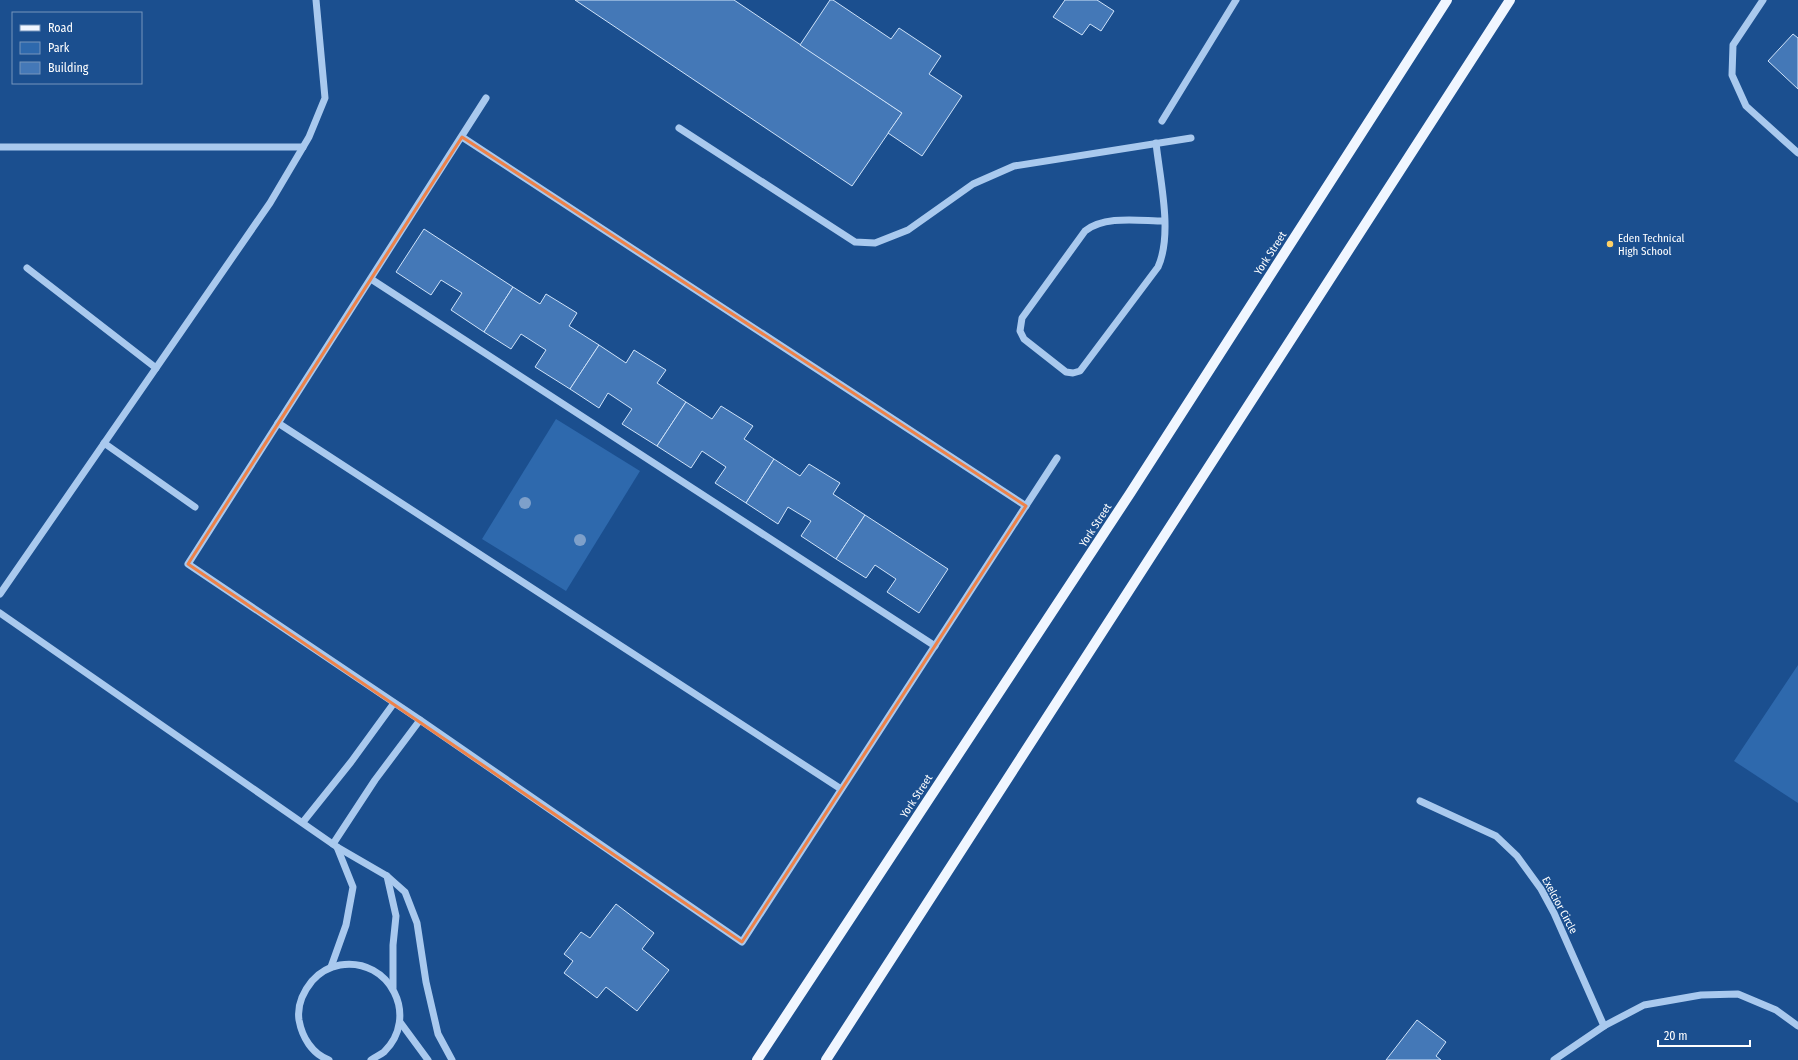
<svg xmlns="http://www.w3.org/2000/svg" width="1798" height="1060" font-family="'Fira Sans Condensed',sans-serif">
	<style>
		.green { fill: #2e69ad }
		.building { fill: #4478b7; stroke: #cfe3fa }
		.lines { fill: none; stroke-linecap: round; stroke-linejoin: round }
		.minor { stroke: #a9c9ee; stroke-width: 7 }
		.major { stroke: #f0f6ff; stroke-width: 10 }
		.tree { fill: #7ea0ca }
		.marked { fill: none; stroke: #ee8249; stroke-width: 3; stroke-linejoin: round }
		.poi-dot { fill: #ffd166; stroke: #1b4f8f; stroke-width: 1.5 }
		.labels { text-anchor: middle; stroke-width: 3; stroke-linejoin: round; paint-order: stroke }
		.poi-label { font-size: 11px; fill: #fff; stroke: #1b4f8f; text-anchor: start }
		.street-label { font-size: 11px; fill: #fff; stroke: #1b4f8f }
	</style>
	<rect width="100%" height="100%" fill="#1b4f8f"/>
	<g class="green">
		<polygon points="556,419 640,471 566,591 482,539"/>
		<polygon points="1798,665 1798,803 1734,761"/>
	</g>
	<g class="building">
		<polygon points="575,0 734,0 902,113 852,186"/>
		<polygon points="830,0 833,0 891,39 899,28 941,56 929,74 962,96 922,156 888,133 902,113 800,45"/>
		<polygon points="1065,0 1097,0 1114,11 1101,31 1090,24 1082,35 1053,17"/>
		<polygon points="1793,34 1798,38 1798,89 1768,61"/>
		<polygon points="424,229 513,287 484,332 451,310 462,293 441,280 431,295 396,272"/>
		<polygon points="513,287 540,304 546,294 577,313 569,326 599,345 570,389 535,367 546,350 521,334 511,349 484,332"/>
		<polygon points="599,345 626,363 634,350 666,370 657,383 686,402 657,446 622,424 632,409 608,393 599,408 570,389"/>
		<polygon points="686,402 712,419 721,406 753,426 744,439 774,459 746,503 715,483 726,467 702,451 691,468 657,446"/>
		<polygon points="774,459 800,476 809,464 840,483 833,494 865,515 836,559 801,536 811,521 788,507 778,524 746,503"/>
		<polygon points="865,515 948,569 919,613 887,592 896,579 875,565 866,578 836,559"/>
		<polygon points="616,904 654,933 642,949 669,970 637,1011 606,987 597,998 564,973 573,961 564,954 581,932 590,938"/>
		<polygon points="1417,1020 1446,1042 1436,1056 1441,1060 1386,1060"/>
	</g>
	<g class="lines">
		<g class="minor">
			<polyline points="1763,0 1733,45 1732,75 1746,106 1798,153"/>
			<polyline points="486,98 188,564 420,720 742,942 1057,458"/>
			<polyline points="1162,121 1236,0"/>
			<polyline points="679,128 855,242 875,243 908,230 973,184 1014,166 1191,138"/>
			<polyline points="462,137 1026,506"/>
			<path d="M1156,143C1160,180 1173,234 1158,267L1080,371L1073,373L1066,372L1024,339L1020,331L1022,318L1085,231C1105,215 1140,221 1164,221"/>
			<polyline points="0,147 303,147"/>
			<polyline points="27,268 156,368"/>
			<polyline points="371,279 935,646"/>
			<polyline points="278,423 841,789"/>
			<polyline points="104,443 195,507"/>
			<polyline points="0,594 270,203 309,137 325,98 316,0"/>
			<polyline points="0,613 337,847 387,876 396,916 393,945 393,988"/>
			<polyline points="1420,801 1496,836 1517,856 1541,889 1554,913 1604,1026"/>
			<polyline points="303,822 351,762 394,703"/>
			<polyline points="333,844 375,780 420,720"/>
			<polyline points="387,876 405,892 417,923 426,982 438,1034 452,1060"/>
			<polyline points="331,967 346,925 353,887 337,847"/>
			<polyline points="400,1022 428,1060"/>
			<path d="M329,1060C312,1054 302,1037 299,1020C297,1006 303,992 312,981C319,973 329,967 340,965C390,957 420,1017 384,1052C380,1055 375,1057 371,1060"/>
			<polyline points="1554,1060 1604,1026 1644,1005 1701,995 1738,994 1776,1010 1798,1026"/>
		</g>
		<g class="major">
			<polyline points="757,1060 1131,492 1447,0"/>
			<polyline points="826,1060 1510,0"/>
		</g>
	</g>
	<g class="tree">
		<circle cx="525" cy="503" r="6"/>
		<circle cx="580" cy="540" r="6"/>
	</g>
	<path class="marked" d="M462,137L1026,506L742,942L188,564Z"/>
	<circle class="poi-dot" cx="1610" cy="244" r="4"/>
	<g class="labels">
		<g class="poi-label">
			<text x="1618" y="242">Eden Technical<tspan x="1618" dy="13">High School</tspan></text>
		</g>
		<g class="street-label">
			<text transform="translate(1270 253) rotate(-57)" y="4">York Street</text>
			<text transform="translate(1095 525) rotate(-57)" y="4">York Street</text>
			<text transform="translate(916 796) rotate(-57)" y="4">York Street</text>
			<text transform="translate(1560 905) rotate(62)" y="4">Exelcior Circle</text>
		</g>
	</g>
	<rect x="12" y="12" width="130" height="72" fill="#1b4f8f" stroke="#7695bc"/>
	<rect x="20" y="25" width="20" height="6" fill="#f0f6ff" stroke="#7695bc"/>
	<text x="48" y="32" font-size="12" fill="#ffffff">Road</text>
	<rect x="20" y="42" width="20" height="12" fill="#2e69ad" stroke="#7695bc"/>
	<text x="48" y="52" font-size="12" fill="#ffffff">Park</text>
	<rect x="20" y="62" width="20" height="12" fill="#4478b7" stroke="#7695bc"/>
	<text x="48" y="72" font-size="12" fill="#ffffff">Building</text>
	<path d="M1658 1040v6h92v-6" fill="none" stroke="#ffffff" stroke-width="2"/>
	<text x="1664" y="1040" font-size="12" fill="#ffffff" stroke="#1b4f8f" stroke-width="3" paint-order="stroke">20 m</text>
</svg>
